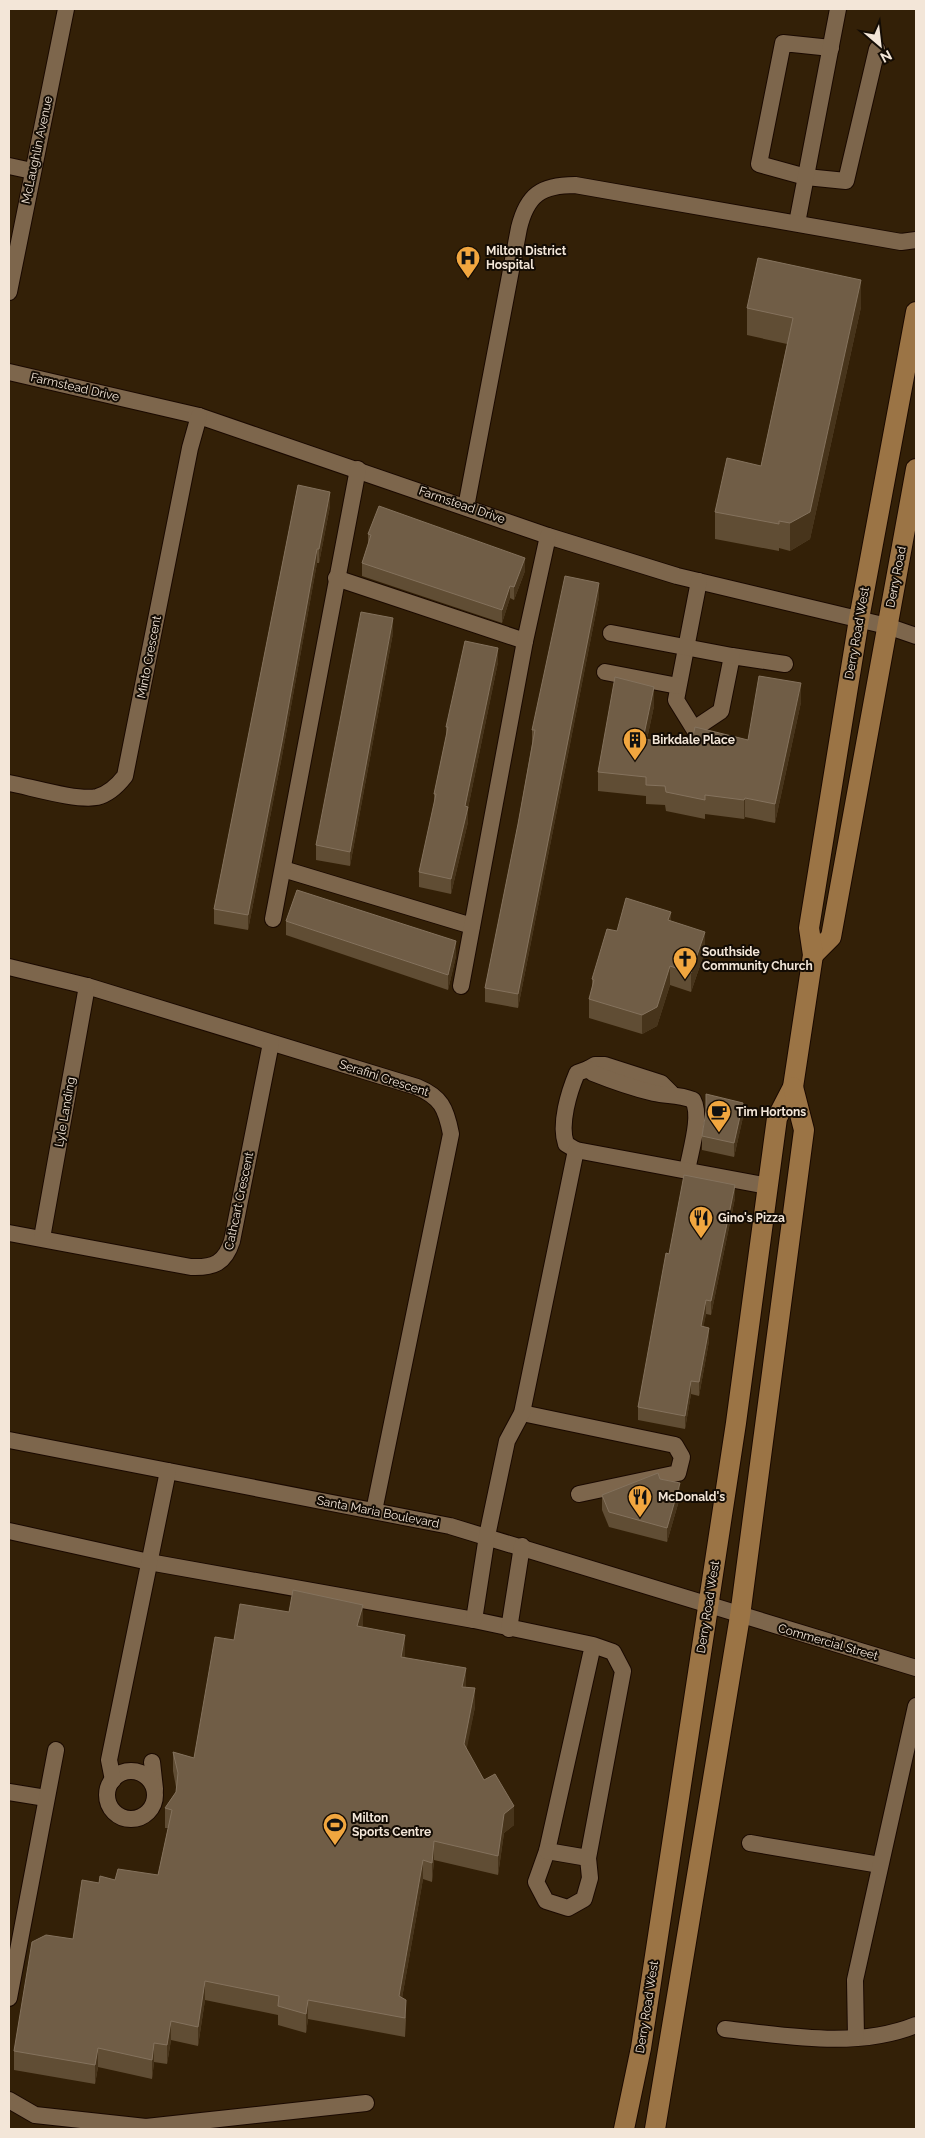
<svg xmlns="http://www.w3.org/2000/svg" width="925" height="2138" font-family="Raleway,sans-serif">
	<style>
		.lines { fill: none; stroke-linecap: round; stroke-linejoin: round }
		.minor-casing { stroke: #1a0900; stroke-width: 18 }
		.major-casing { stroke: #1a0900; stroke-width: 22 }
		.minor { stroke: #7d664c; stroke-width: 16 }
		.major { stroke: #9b7445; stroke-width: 20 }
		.wall { fill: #604d34 }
		.shaded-wall { fill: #47341b }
		.building { fill: #705d46; stroke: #84725d }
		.labels { text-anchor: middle; stroke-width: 4; stroke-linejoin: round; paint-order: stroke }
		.street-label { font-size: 12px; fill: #f3e6d8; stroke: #140c04 }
		.poi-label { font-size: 12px; font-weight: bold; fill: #f3e6d8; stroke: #140c04; text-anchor: start }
	</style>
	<rect width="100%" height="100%" fill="#332007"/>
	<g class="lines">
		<defs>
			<g id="minor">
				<polyline points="831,48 783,43 759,164 806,177 846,181 877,49"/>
				<polyline points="9,166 32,171"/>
				<polyline points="797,223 838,9"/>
				<polyline points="9,292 66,9"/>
				<polyline points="9,372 199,416 548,536 677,576 887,626 916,636"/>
				<path d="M466,507L519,228C527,195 541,185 575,185L901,242L916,240"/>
				<polyline points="336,578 525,641"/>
				<polyline points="699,581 676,700 694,729 721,711 732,656 785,664"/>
				<polyline points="611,633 732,656"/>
				<polyline points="605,672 678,686"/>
				<path d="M9,783C31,787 76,801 97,797C109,794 118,785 125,776L190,448L199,416"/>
				<polyline points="283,869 472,926"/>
				<polyline points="273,919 358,469"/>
				<path d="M9,967L87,986L417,1087C441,1097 446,1108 451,1134L374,1511"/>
				<polyline points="461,986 525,641 548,536"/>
				<polyline points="588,1069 595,1065 605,1065 661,1083 671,1093"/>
				<path d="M576,1150L566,1144C559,1124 569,1092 577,1073L588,1069L593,1073C613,1081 633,1088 654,1093C668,1096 678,1094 693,1100C702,1116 690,1152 687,1171"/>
				<path d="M9,1233L191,1267C214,1268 225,1263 232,1241L271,1043"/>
				<polyline points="42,1238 87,986"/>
				<polyline points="522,1413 675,1445 682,1457 678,1473 579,1494"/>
				<polyline points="9,1440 450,1526 916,1668"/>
				<polyline points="9,1531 149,1562 474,1620 593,1645 613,1652 623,1671 588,1858 590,1878 584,1899 568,1908 546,1901 536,1882 547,1851 593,1645"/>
				<polyline points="474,1620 487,1536 507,1441 522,1413 576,1150 768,1186"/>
				<polyline points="509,1629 522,1546"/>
				<polyline points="152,1762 155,1789"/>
				<circle cx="131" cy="1795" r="24"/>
				<polyline points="113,1780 109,1760 168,1471"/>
				<polyline points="9,1792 46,1798"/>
				<polyline points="750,1843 880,1865"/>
				<polyline points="547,1851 588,1858"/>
				<polyline points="9,1998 56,1750"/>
				<path d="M725,2029C787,2036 857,2049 916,2025"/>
				<polyline points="856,2037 855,1980 916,1706"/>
				<polyline points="9,2100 35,2115 146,2127 366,2103"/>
			</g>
			<g id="major">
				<polyline points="813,955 831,937 916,469"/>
				<polyline points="624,2129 641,2048 736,1423 777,1118 793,1087 813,955 809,928 859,619 916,312"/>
				<polyline points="655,2129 740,1616 804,1130 793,1087"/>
			</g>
		</defs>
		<use href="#minor" class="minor-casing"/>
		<use href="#major" class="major-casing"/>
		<use href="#minor" class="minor"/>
		<use href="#major" class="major"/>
	</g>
	<g class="wall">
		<polygon points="861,307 810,539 790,551 779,548 779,551 715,539 715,512 761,466 787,344 747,335 747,308"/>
		<polygon points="298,485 330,506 319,563 317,563 282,756 248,930 214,924 214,909"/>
		<polygon points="368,534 525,571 514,600 510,598 502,623 362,576 362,563 368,544"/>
		<polygon points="599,597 518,1008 485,1002 485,988 518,824 532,744 532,730"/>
		<polygon points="393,633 350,866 316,860 316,845"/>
		<polygon points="498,662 468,808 468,822 451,894 419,887 419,872 434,806 434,794 446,737 446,727"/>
		<polygon points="801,702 775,823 745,817 744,819 705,814 705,819 666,811 665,805 646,804 646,796 598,791 598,772 654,706 647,739 691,746 748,740"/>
		<polygon points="286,921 456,956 448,990 286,935"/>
		<polygon points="671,921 705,951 691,992 670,985 657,1026 642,1034 589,1018 589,999 592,989 592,979 617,931"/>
		<polygon points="743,1117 734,1157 702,1150 702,1136"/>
		<polygon points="735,1198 711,1315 706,1314 703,1327 709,1341 699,1396 691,1394 685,1429 638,1420 638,1407 669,1254"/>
		<polygon points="660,1479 680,1497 667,1542 609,1527 602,1510 602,1495"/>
		<polygon points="363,1624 362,1627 405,1655 404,1657 466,1687 475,1707 466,1749 484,1780 514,1825 504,1833 498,1875 434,1860 432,1882 423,1879 402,1998 406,2019 405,2037 308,2019 306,2033 278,2025 278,2015 205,2000 198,2046 171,2040 167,2064 154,2062 152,2079 98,2067 95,2084 14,2070 14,2051 73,1939 99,1883 115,1880 158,1875 168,1828 165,1828 165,1808 176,1792 176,1787 173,1771 173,1752 194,1758 234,1640"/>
	</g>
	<g class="shaded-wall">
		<polygon points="861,280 861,307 810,539 790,551 790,523"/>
		<polygon points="330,492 330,506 319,563 319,549"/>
		<polygon points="317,549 317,563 282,756 248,930 248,915"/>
		<polygon points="525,558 525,571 514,600 514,587"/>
		<polygon points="599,583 599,597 518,1008 518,994"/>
		<polygon points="510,586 510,598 502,623 502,610"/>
		<polygon points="393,618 393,633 350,866 350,852"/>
		<polygon points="498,648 498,662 468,808 468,822 451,894 451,879 465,806"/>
		<polygon points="801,683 801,702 775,823 775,804"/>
		<polygon points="654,687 654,706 643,758 643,739"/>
		<polygon points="745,798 745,817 744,819 744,800"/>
		<polygon points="671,912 671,931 668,920"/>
		<polygon points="705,932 705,951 691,992 691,973"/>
		<polygon points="456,941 456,956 448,990 448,975"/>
		<polygon points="670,966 670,985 657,1026 642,1034 642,1015"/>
		<polygon points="743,1103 743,1117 734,1157 734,1143"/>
		<polygon points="735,1185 735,1198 711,1315 711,1301"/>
		<polygon points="706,1300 706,1314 701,1340 701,1326"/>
		<polygon points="709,1328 709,1341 699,1396 699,1382"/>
		<polygon points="691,1381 691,1394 685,1429 685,1416"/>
		<polygon points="680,1483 680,1497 667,1542 667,1528"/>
		<polygon points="363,1605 363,1624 357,1645 357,1626"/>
		<polygon points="405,1635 405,1655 401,1676 401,1657"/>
		<polygon points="466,1668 466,1688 462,1687"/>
		<polygon points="475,1688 475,1707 464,1763 464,1744"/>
		<polygon points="514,1806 514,1825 504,1833 498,1875 498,1856 504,1814"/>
		<polygon points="434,1841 434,1860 432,1882 432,1863"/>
		<polygon points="423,1860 423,1879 399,2015 399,1996"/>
		<polygon points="205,1981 205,2000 198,2046 198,2027"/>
		<polygon points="308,2000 308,2019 306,2033 306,2014"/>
		<polygon points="171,2021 171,2040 167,2064 167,2045"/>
		<polygon points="154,2043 154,2062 152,2079 152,2060"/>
		<polygon points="98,2048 98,2067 95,2084 95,2065"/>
	</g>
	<g class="building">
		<polygon points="758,258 861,280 810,512 790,523 779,521 779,524 715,512 727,458 761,466 793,318 747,308"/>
		<polygon points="298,485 330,492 319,549 317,549 282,742 248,915 214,909"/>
		<polygon points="379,506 525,558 514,587 510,586 502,610 362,563 371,535 368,534"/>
		<polygon points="565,576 599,583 518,994 485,988 518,824 535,730 532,730"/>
		<polygon points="361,612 393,618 350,852 316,845"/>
		<polygon points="465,641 498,648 465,806 468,807 451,879 419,872 436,794 434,794 448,727 446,727"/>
		<polygon points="759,676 801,683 775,804 745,798 744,800 705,795 705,800 666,792 665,786 646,785 646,777 598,772 615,677 654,687 643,739 691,746 695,727 748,740"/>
		<polygon points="297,890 456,941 448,975 286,921"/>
		<polygon points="626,898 671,912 668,920 705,932 691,973 670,966 657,1007 642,1015 589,999 594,980 592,979 607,929 617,931"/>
		<polygon points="706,1094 743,1103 734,1143 702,1136 706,1111"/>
		<polygon points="684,1175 735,1185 711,1301 706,1300 701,1326 709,1328 699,1382 691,1381 685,1416 638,1407 666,1253 669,1254"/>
		<polygon points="658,1473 660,1479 680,1483 667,1528 609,1512 602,1495"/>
		<polygon points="293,1590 363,1605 357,1626 405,1635 401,1657 466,1668 462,1687 475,1688 464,1744 484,1780 495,1774 514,1806 504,1814 498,1856 434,1841 432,1863 423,1860 399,1996 406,2000 405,2018 308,2000 306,2014 278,2006 279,1996 205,1981 198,2027 171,2021 167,2045 154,2043 152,2060 98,2048 95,2065 14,2051 32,1942 46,1935 73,1939 82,1880 99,1883 100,1876 115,1880 118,1869 158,1875 172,1810 165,1808 176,1792 178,1773 173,1752 194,1758 215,1637 234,1640 240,1604 289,1612"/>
	</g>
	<defs>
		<symbol id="hospital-pin" viewBox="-11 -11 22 30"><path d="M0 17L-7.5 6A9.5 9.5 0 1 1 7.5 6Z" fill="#f1a63f" stroke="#140c04"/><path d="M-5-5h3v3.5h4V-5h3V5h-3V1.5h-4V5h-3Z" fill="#111"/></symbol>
		<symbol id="building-pin" viewBox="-11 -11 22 30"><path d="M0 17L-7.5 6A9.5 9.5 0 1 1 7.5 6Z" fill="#f1a63f" stroke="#140c04"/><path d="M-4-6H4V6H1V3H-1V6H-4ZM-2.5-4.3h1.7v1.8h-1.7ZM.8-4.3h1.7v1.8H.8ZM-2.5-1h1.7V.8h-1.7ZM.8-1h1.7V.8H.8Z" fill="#111"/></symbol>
		<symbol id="church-pin" viewBox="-11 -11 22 30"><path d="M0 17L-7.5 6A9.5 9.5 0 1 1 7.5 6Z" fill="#f1a63f" stroke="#140c04"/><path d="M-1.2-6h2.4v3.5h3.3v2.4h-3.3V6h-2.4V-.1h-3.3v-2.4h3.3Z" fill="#111"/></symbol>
		<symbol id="cafe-pin" viewBox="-11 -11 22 30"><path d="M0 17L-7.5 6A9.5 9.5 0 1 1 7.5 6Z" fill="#f1a63f" stroke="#140c04"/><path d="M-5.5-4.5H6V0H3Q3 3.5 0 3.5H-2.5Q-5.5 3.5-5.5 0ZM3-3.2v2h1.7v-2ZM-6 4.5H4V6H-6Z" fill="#111"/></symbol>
		<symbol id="restaurant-pin" viewBox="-11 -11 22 30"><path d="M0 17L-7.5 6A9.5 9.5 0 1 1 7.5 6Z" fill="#f1a63f" stroke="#140c04"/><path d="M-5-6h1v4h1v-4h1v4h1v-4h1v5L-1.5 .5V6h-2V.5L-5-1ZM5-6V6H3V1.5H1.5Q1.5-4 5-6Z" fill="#111"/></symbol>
		<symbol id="stadium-pin" viewBox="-11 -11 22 30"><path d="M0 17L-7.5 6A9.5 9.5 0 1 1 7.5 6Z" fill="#f1a63f" stroke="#140c04"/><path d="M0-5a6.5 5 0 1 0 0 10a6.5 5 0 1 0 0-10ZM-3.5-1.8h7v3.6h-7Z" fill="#111"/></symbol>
	</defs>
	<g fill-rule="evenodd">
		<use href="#hospital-pin" x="454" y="244" width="28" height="38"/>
		<use href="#building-pin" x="621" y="726" width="28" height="38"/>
		<use href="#church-pin" x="671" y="945" width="28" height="38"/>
		<use href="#cafe-pin" x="705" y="1098" width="28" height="38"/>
		<use href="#restaurant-pin" x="687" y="1204" width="28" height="38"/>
		<use href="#restaurant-pin" x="626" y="1483" width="28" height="38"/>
		<use href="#stadium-pin" x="321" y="1811" width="28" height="38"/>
	</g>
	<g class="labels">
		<g class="street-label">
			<text transform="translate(37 150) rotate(-78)" y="4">McLaughlin Avenue</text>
			<text transform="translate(75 387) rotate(13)" y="4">Farmstead Drive</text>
			<text transform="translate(462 505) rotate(19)" y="4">Farmstead Drive</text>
			<text transform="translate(896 577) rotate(-79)" y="4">Derry Road</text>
			<text transform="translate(857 633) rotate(-80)" y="4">Derry Road West</text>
			<text transform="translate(149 657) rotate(-79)" y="4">Minto Crescent</text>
			<text transform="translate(384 1078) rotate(18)" y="4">Serafini Crescent</text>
			<text transform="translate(65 1112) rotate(-80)" y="4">Lyle Landing</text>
			<text transform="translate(239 1201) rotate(-78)" y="4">Cathcart Crescent</text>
			<text transform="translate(378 1512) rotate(11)" y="4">Santa Maria Boulevard</text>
			<text transform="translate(708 1607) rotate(-81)" y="4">Derry Road West</text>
			<text transform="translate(828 1642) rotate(16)" y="4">Commercial Street</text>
			<text transform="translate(647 2007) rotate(-81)" y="4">Derry Road West</text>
		</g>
		<g class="poi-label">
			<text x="486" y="255">Milton District<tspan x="486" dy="14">Hospital</tspan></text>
			<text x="652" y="744">Birkdale Place</text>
			<text x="702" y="956">Southside<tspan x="702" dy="14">Community Church</tspan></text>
			<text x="736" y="1116">Tim Hortons</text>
			<text x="718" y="1222">Gino's Pizza</text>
			<text x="658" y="1501">McDonald's</text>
			<text x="352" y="1822">Milton<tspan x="352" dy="14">Sports Centre</tspan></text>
		</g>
	</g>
	<rect width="925" height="2138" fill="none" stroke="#f3e6d8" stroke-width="20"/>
	<g transform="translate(880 45) rotate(152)" stroke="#140c04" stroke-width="4" paint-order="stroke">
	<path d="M0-4L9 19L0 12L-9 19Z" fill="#f3e6d8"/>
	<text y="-8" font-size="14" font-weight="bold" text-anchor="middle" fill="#f3e6d8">N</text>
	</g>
</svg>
